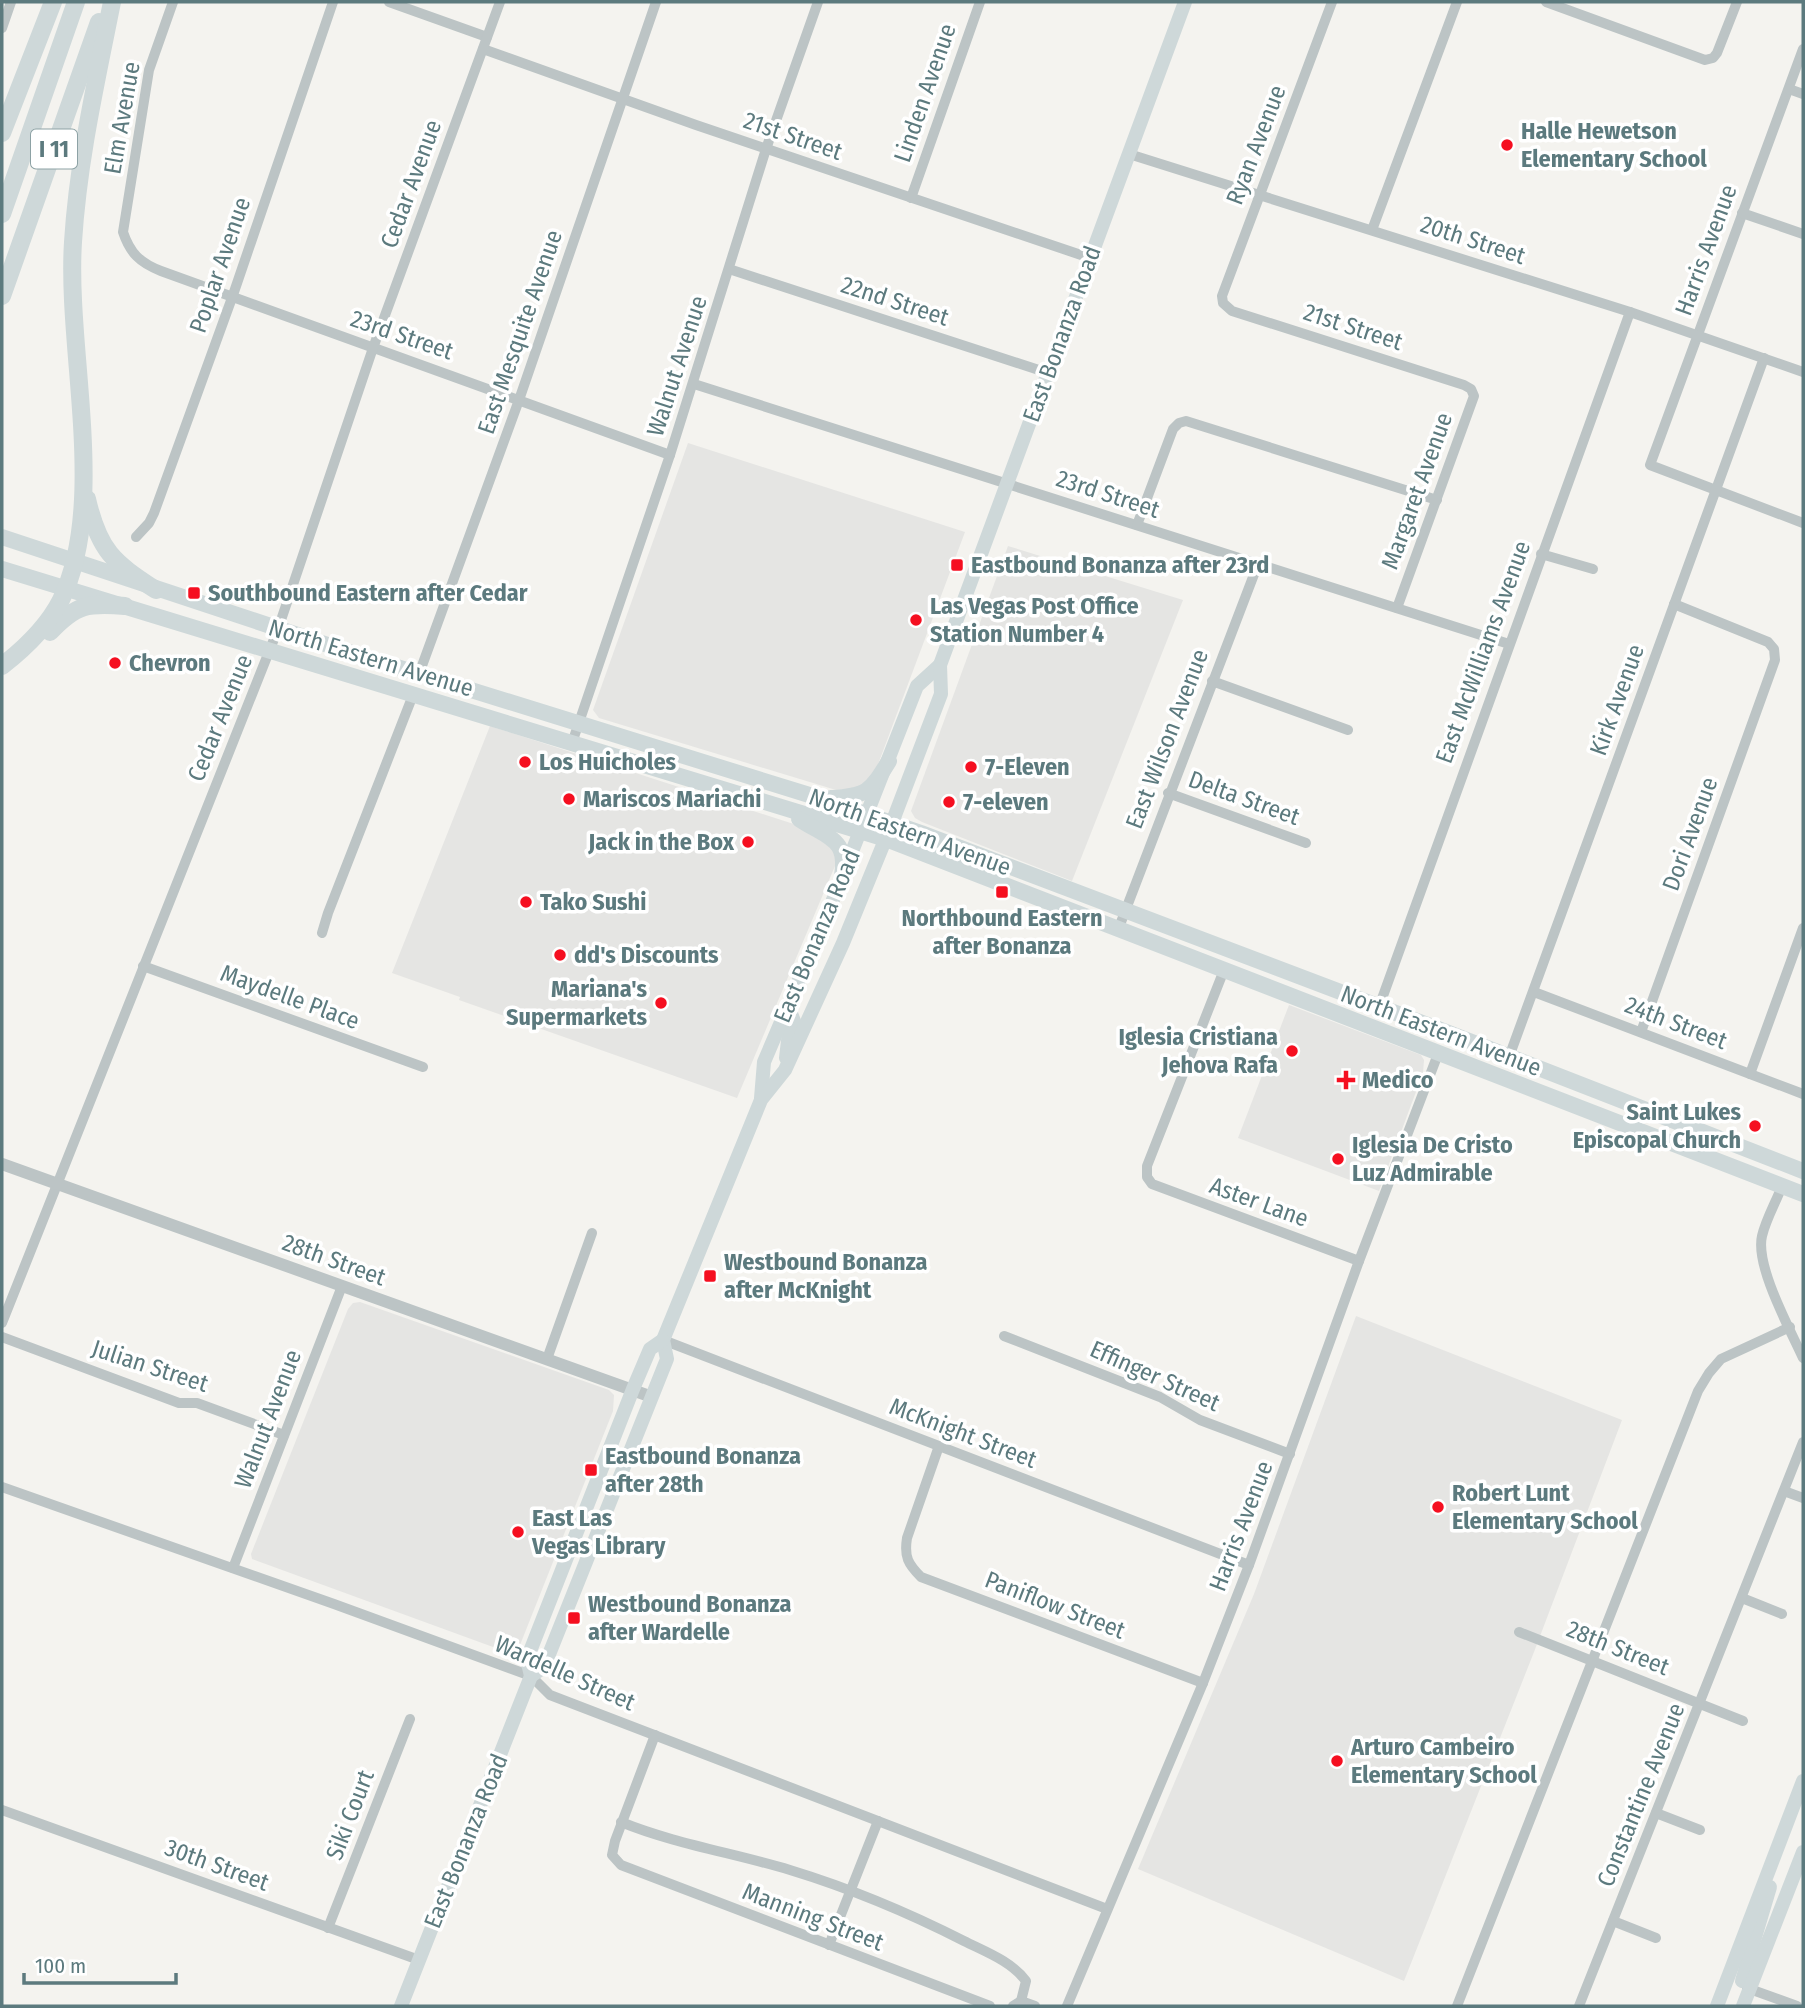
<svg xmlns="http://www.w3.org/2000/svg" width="1805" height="2008" font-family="'Fira Sans Condensed',sans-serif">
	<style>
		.built { fill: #e5e5e3 }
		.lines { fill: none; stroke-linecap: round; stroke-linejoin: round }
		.minor { stroke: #bcc4c5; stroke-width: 10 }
		.tertiary { stroke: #bcc4c5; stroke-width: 12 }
		.secondary { stroke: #ced8d9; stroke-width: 14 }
		.primary { stroke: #ced8d9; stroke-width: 16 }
		.motorway { stroke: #ced8d9; stroke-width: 18 }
		.poi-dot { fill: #f50f20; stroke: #fff; stroke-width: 2.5 }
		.labels { text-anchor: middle; stroke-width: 7; stroke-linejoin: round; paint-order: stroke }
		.shield { fill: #fff; stroke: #8da2a5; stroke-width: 2 }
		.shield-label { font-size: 23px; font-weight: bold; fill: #5c7a7e }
		.street-label { font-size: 24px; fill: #5c7a7e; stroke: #fff }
		.poi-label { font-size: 24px; font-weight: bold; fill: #5c7a7e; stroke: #fff; text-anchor: start }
	</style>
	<rect width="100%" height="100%" fill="#f4f3ef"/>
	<g class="built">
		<polygon points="688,443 965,532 874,775 859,789 836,790 599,718 593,710"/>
		<polygon points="1008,546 1183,600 1072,881 922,822 915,818 911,811"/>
		<polygon points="490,726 803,827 835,851 835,866 737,1098 459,1000 460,997 392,973"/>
		<polygon points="1289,1005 1421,1055 1424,1060 1423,1073 1379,1191 1238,1138"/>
		<polygon points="360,1302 609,1390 614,1395 613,1411 520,1645 515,1651 504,1651 252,1559 251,1554 348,1309 353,1303"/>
		<polygon points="1356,1316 1622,1420 1534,1652 1404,1981 1138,1869 1254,1594"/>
	</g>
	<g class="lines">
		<g class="minor">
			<path d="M173,2L149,70L123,232C130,253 140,263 161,271L670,455"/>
			<polyline points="389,2 487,37"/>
			<polyline points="1332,2 1222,296 1223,303 1232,311 1464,385 1471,389 1474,396 1397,608"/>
			<polyline points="1546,2 1705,60 1713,58 1717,53 1737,2"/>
			<polyline points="2,28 11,2"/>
			<polyline points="483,49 696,125 1090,258"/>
			<polyline points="1803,49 1650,465 1803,523"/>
			<polyline points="1789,89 1803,94"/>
			<polyline points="1129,154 1630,312 1803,372"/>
			<polyline points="911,198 980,2"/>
			<polyline points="1742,213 1803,234"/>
			<polyline points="1372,230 1457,2"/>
			<polyline points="729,269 1048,373"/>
			<polyline points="694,384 1509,644"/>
			<polyline points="1137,525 1173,429 1179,423 1186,421 1437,500"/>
			<polyline points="136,537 149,523 154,513 233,295 333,2"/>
			<polyline points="1541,554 1593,569"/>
			<polyline points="419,674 519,400 656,2"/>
			<polyline points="1212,681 1348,730"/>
			<polyline points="572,743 670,455 766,149 818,2"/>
			<polyline points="1168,793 1306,843"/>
			<polyline points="1118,930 1258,564"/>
			<polyline points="322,933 328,913 413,695"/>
			<polyline points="143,966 423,1067"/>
			<polyline points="1224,970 1147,1166 1147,1177 1152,1184 1359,1261"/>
			<polyline points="1534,992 1803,1094"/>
			<polyline points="1379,1007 1630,312"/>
			<polyline points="1641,1032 1775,660 1774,649 1768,642 1674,604"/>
			<polyline points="1509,1057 1764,358"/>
			<polyline points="1750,1074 1803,928"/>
			<path d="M1782,1186C1776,1202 1766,1219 1762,1236C1755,1266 1790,1329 1803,1358"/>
			<polyline points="2,1323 278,629 373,348 500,2"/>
			<polyline points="1004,1336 1160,1397 1200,1420 1290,1454"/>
			<polyline points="2,1337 179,1403 197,1403 284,1435"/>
			<polyline points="663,1340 1249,1565"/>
			<polyline points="547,1359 592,1233"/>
			<path d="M939,1446L907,1538C904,1557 908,1564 921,1577L1203,1683"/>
			<polyline points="2,1487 334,1604 531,1676 550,1695 1107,1909"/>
			<polyline points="1784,1491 1803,1498"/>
			<polyline points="233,1568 342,1286"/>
			<polyline points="1742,1598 1782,1614"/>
			<polyline points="1519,1632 1743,1721"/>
			<polyline points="655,1735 615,1841 612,1855 621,1865 990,2006"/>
			<polyline points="2,1810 419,1960"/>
			<polyline points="1656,1813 1700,1830"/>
			<path d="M621,1822C675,1844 734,1853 790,1870C849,1888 909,1913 964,1941C986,1952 1011,1961 1026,1981L1021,2001"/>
			<polyline points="1613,1921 1656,1938"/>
			<polyline points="328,1928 410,1719"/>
			<polyline points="829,1945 878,1821"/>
			<polyline points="1747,1988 1797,2006"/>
			<polyline points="1013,2006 1021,2001 1035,2006"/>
			<polyline points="1067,2006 1203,1683 1249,1565 1359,1261 1438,1054"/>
			<polyline points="1457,2006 1698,1391 1709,1373 1721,1359 1790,1327"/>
			<polyline points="1579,2006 1803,1442"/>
		</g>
		<polyline class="tertiary" points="2,1164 652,1397"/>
		<g class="secondary">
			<polyline points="786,1058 789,1032 794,1021 788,1006"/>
			<polyline points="761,1098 764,1062 833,900 917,686 940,665"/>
			<polyline points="531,1676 544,1667 667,1359 663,1340 761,1100 785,1070 843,943 892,823 941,694 940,665 1185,2"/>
			<polyline points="1742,1981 1770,1887"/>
			<polyline points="401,2006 531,1676 527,1659 633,1389 650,1349 663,1340"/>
			<polyline points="1717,2006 1803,1781"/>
			<polyline points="1743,2006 1803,1852"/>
		</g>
		<g class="primary">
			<polyline points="2,537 349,652 819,798 921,833 1446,1032 1803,1171"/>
			<polyline points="2,569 886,839 1803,1194"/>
			<path d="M831,798C867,796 870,792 889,761"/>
			<path d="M799,819C829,839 850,838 841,881"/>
		</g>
		<g class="motorway">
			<polyline points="2,133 53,2"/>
			<polyline points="2,214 76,2"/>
			<polyline points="2,296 99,22"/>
			<path d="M87,499C99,551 113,562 156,590"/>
			<path d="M50,632C76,604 88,603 125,606"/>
			<path d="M2,666C25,648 48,626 61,600C108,502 66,350 73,242C78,161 96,82 112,2"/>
		</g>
	</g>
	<g class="poi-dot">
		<circle cx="1507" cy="145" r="7"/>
		<rect x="950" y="558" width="14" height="14" rx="3.5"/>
		<rect x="187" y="586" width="14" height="14" rx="3.5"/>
		<circle cx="916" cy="620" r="7"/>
		<circle cx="115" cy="663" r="7"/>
		<circle cx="525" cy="762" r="7"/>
		<circle cx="971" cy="767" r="7"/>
		<circle cx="569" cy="799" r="7"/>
		<circle cx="949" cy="802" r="7"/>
		<circle cx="748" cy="842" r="7"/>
		<rect x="995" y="885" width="14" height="14" rx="3.5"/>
		<circle cx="526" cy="902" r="7"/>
		<circle cx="560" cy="955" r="7"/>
		<circle cx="661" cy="1003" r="7"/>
		<circle cx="1292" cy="1051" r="7"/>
		<path d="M1342.5 1069.5h7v7h7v7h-7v7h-7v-7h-7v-7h7z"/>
		<circle cx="1755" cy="1126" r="7"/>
		<circle cx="1338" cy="1159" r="7"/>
		<rect x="703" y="1269" width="14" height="14" rx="3.5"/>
		<rect x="584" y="1463" width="14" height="14" rx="3.5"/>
		<circle cx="1438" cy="1507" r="7"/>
		<circle cx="518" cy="1532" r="7"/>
		<rect x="567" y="1611" width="14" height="14" rx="3.5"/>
		<circle cx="1337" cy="1761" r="7"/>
	</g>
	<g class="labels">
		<rect class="shield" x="31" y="129.5" width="46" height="39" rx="5"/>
		<g class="shield-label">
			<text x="54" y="157">I 11</text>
		</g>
		<g class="street-label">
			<text transform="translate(925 93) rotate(-71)" y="8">Linden Avenue</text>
			<text transform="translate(122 118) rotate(-80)" y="8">Elm Avenue</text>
			<text transform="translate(793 136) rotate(19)" y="8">21st Street</text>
			<text transform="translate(1256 145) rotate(-69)" y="8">Ryan Avenue</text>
			<text transform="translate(411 184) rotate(-70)" y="8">Cedar Avenue</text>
			<text transform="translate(1473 240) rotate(18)" y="8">20th Street</text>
			<text transform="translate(1706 250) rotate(-70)" y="8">Harris Avenue</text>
			<text transform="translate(220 265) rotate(-71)" y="8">Poplar Avenue</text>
			<text transform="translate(895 301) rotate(18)" y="8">22nd Street</text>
			<text transform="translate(1353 327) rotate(18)" y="8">21st Street</text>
			<text transform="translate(520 332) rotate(-71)" y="8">East Mesquite Avenue</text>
			<text transform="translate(1062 334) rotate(-70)" y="8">East Bonanza Road</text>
			<text transform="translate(402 335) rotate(19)" y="8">23rd Street</text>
			<text transform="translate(677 366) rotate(-72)" y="8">Walnut Avenue</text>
			<text transform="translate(1417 491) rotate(-70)" y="8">Margaret Avenue</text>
			<text transform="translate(1108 494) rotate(18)" y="8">23rd Street</text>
			<text transform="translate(1483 652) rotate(-70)" y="8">East McWilliams Avenue</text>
			<text transform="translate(371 658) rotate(17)" y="8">North Eastern Avenue</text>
			<text transform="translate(1617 700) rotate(-70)" y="8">Kirk Avenue</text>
			<text transform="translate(220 718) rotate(-68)" y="8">Cedar Avenue</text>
			<text transform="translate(1167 739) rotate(-69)" y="8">East Wilson Avenue</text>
			<text transform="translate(1244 798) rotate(20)" y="8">Delta Street</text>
			<text transform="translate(910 832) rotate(20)" y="8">North Eastern Avenue</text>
			<text transform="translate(1690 834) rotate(-70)" y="8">Dori Avenue</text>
			<text transform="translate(817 936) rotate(-67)" y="8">East Bonanza Road</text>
			<text transform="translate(290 997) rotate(20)" y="8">Maydelle Place</text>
			<text transform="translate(1676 1023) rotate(21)" y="8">24th Street</text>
			<text transform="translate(1441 1031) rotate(21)" y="8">North Eastern Avenue</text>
			<text transform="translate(1259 1202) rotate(20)" y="8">Aster Lane</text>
			<text transform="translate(334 1260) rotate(20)" y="8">28th Street</text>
			<text transform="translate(150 1366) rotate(18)" y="8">Julian Street</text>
			<text transform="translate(1155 1376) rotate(24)" y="8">Effinger Street</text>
			<text transform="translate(268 1419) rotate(-69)" y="8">Walnut Avenue</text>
			<text transform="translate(963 1433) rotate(21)" y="8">McKnight Street</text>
			<text transform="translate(1241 1526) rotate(-69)" y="8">Harris Avenue</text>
			<text transform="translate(1055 1605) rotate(21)" y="8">Paniflow Street</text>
			<text transform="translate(1618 1648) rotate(22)" y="8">28th Street</text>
			<text transform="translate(565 1673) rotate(24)" y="8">Wardelle Street</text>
			<text transform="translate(1641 1795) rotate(-68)" y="8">Constantine Avenue</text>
			<text transform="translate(350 1815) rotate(-69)" y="8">Siki Court</text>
			<text transform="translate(466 1841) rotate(-68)" y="8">East Bonanza Road</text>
			<text transform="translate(217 1865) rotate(20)" y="8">30th Street</text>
			<text transform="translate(813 1917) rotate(21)" y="8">Manning Street</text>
		</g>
		<g class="poi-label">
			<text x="1521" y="139">Halle Hewetson<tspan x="1521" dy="28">Elementary School</tspan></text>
			<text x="971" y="573">Eastbound Bonanza after 23rd</text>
			<text x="208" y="601">Southbound Eastern after Cedar</text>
			<text x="930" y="614">Las Vegas Post Office<tspan x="930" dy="28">Station Number 4</tspan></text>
			<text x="129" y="671">Chevron</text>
			<text x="539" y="770">Los Huicholes</text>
			<text x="985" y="775">7-Eleven</text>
			<text x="583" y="807">Mariscos Mariachi</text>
			<text x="963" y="810">7-eleven</text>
			<text x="734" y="850" text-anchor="end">Jack in the Box</text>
			<text x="540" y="910">Tako Sushi</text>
			<text x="1002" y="926" text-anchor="middle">Northbound Eastern<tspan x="1002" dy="28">after Bonanza</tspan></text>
			<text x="574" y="963">dd's Discounts</text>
			<text x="647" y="997" text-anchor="end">Mariana's<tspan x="647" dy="28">Supermarkets</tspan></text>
			<text x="1278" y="1045" text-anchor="end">Iglesia Cristiana<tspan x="1278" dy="28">Jehova Rafa</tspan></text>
			<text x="1362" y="1088">Medico</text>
			<text x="1741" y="1120" text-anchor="end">Saint Lukes<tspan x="1741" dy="28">Episcopal Church</tspan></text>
			<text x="1352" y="1153">Iglesia De Cristo<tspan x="1352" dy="28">Luz Admirable</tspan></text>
			<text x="724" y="1270">Westbound Bonanza<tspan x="724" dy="28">after McKnight</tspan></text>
			<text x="605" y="1464">Eastbound Bonanza<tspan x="605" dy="28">after 28th</tspan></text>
			<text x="1452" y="1501">Robert Lunt<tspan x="1452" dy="28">Elementary School</tspan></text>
			<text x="532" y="1526">East Las<tspan x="532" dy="28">Vegas Library</tspan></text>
			<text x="588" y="1612">Westbound Bonanza<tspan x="588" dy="28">after Wardelle</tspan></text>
			<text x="1351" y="1755">Arturo Cambeiro<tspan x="1351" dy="28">Elementary School</tspan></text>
		</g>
	</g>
	<rect width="1805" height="2008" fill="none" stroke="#5c7a7e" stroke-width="7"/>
	<path d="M24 1973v10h152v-10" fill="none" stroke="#5c7a7e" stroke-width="3.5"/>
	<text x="35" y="1973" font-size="21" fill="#5c7a7e" stroke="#ffffff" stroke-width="5" paint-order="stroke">100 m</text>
</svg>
